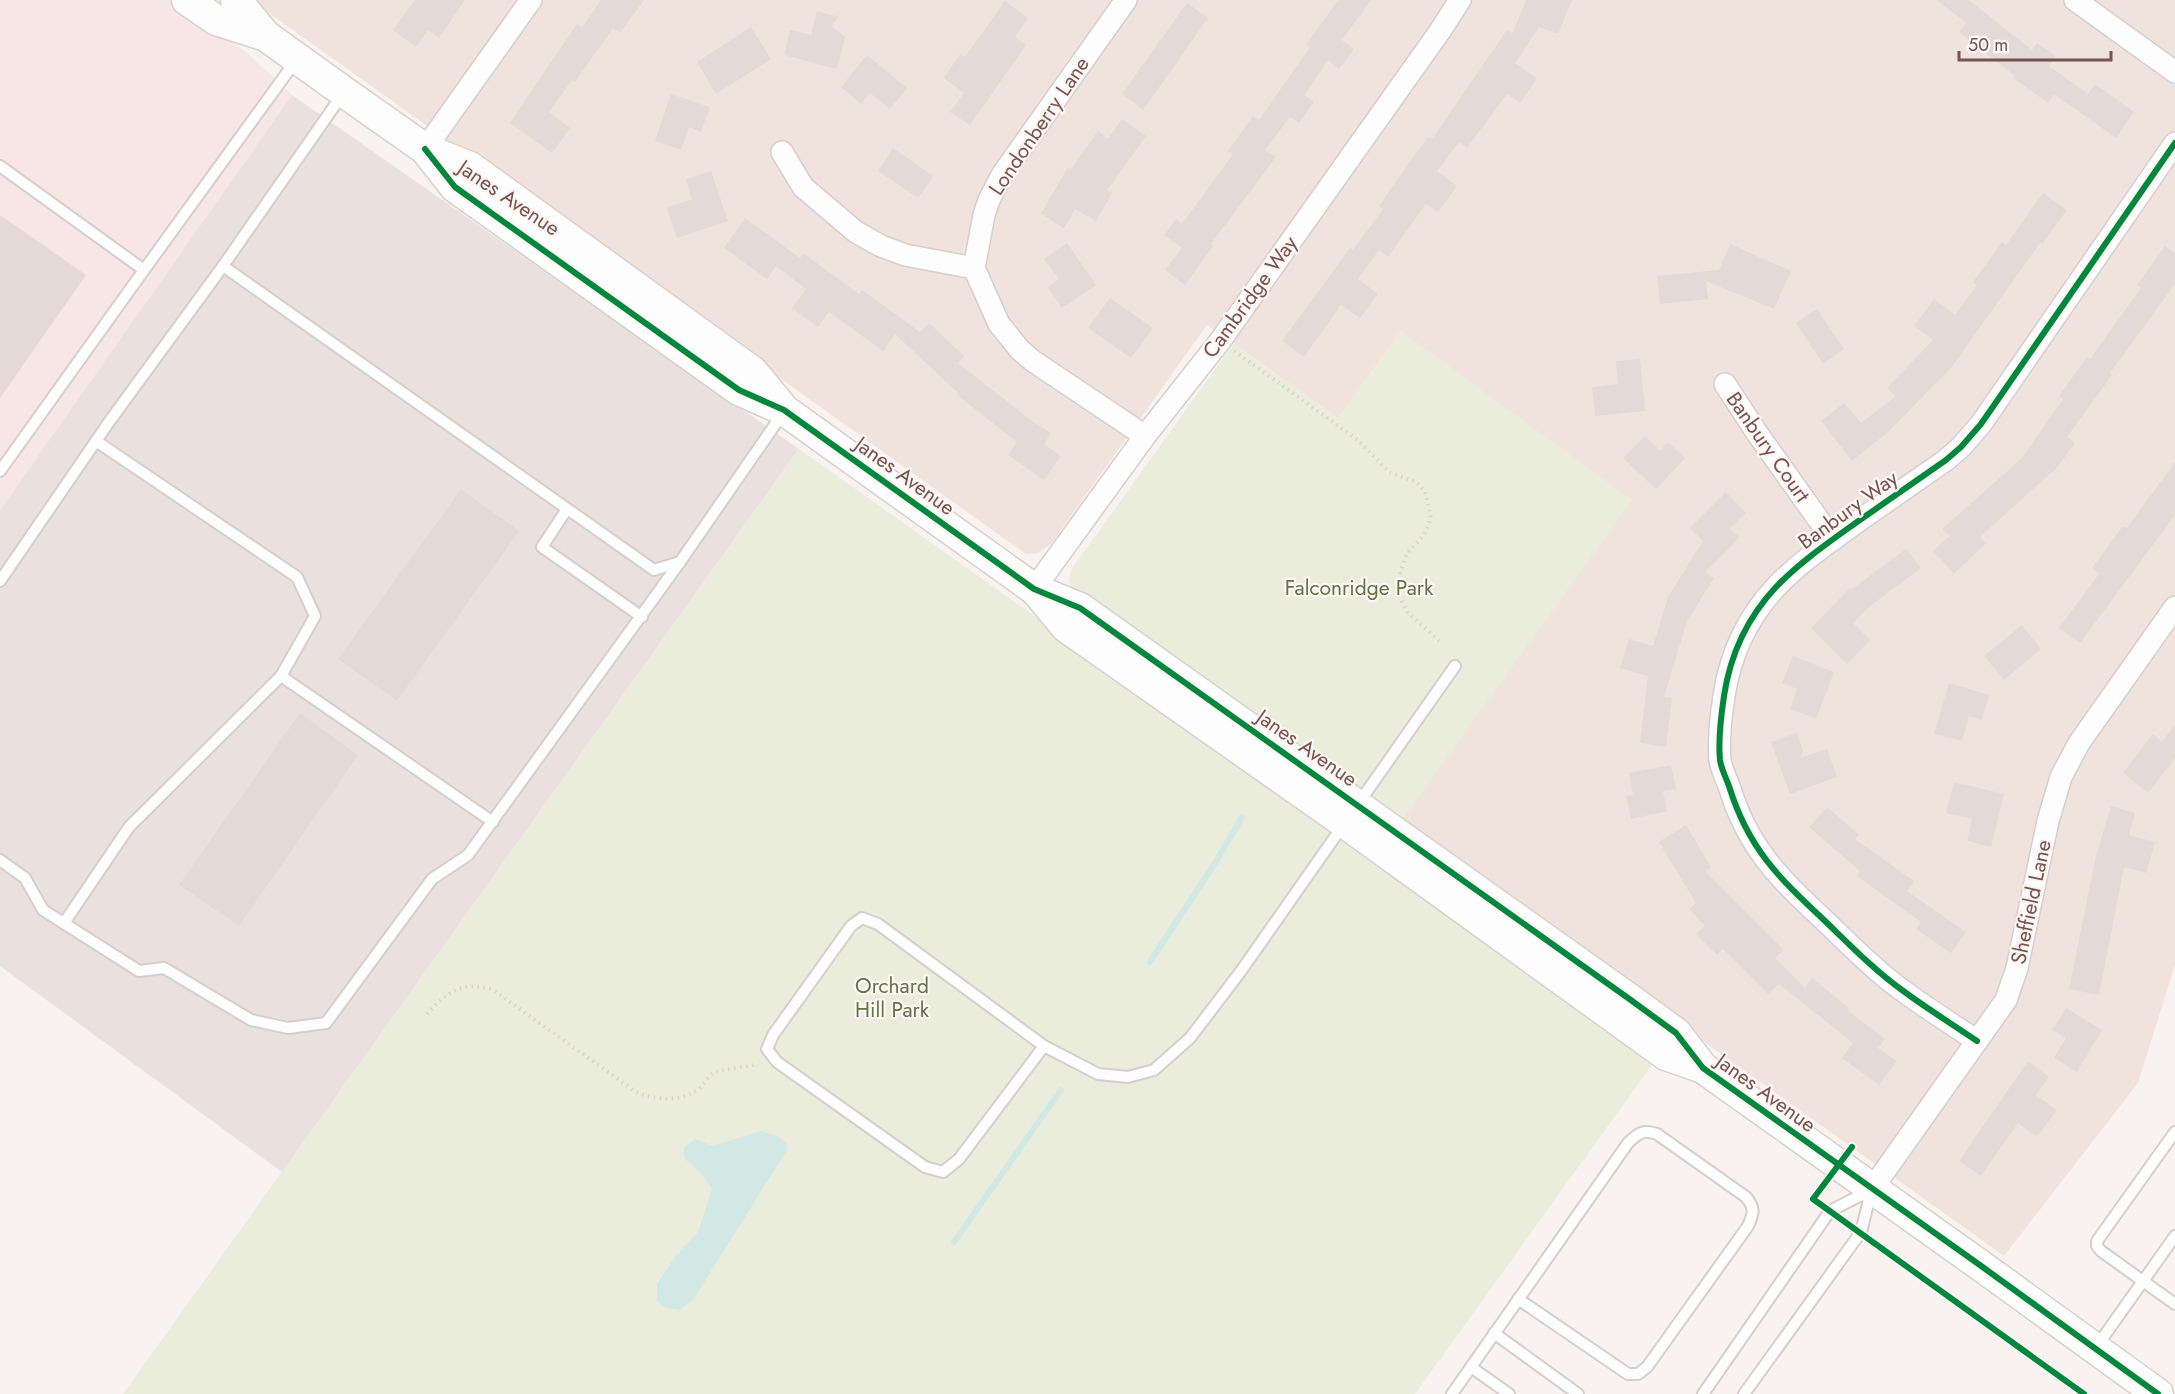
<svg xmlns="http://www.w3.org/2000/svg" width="2175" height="1394" font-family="Jost,sans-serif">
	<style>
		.residential { fill: #f0e3de }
		.commercial { fill: #f6e6e5 }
		.industrial { fill: #eae1df }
		.green { fill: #eaeddc }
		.water { fill: #d2e8e5 }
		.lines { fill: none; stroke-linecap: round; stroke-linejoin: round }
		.stream { stroke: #d2e8e5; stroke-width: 6 }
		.building { fill: #e4d9d7 }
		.lane-casing { stroke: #d6cecc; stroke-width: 14 }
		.street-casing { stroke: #d6cecc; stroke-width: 24 }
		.secondary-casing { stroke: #d9cfcd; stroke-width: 33 }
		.path { stroke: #dad1d0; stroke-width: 4; stroke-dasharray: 1.5 4.5; stroke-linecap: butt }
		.lane { stroke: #fefdfd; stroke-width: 10 }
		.street { stroke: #fefdfd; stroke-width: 21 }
		.secondary { stroke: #fefdfd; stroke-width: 30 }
		.cycleway-casing { stroke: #fef6f2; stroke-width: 10 }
		.cycleway { stroke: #00873e; stroke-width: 6 }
		.labels { text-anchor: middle; stroke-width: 4.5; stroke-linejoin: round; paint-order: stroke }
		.street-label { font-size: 21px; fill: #755350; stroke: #fef6f2 }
		.park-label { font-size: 21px; fill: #5f7446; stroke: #fef6f2 }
	</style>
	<rect width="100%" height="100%" fill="#f8f2f0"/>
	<polygon class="residential" points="251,0 2175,0 2175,965 2138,1083 2004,1256 1399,824 1401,331 1338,418 1207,325 1051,544 1038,553 1026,554"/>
	<polygon class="commercial" points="0,0 172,0 246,52 292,95 0,510"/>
	<polygon class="industrial" points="292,95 799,449 282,1172 0,966 0,510"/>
	<g class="green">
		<polygon points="1401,331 1632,500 1399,824 1072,589 1069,581 1071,570 1233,344 1338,418"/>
		<polygon points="799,449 1365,850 1654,1062 1415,1394 123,1394"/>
	</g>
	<polygon class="water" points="761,1131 777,1136 786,1142 787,1150 693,1300 679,1310 664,1307 657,1301 657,1284 675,1257 698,1232 712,1189 700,1172 684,1158 684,1147 696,1139 712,1146"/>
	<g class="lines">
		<g class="stream">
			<polyline points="1150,962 1217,860 1242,817"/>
			<polyline points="954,1242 1061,1090"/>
		</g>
	</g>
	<g class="building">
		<polygon points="415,0 465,0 439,38 428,30 416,47 393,30"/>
		<polygon points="601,0 644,0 620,33 613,28 575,82 572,80 549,112 570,128 552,153 510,123 577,24 582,28"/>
		<polygon points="1338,0 1371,0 1342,40 1354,49 1339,69 1328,60 1304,95 1314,102 1299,123 1290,117 1265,150 1276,157 1211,244 1213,246 1185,285 1165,270 1182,248 1164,235 1176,219 1182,224 1233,154 1228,151 1253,116 1259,120 1310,47 1306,45"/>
		<polygon points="1526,0 1572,0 1558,34 1539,27 1515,63 1537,78 1520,103 1507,94 1467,148 1459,142 1437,171 1457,186 1438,212 1426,204 1388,257 1379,250 1358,279 1378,294 1360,318 1341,305 1304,357 1282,341 1350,248 1353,250 1383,209 1379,206 1396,181 1428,137 1432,139 1507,30 1513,33"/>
		<polygon points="1937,0 1969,0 2032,50 2037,43 2056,56 2049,66 2088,94 2095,84 2134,112 2116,138 2054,94 2048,103 2013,78 2014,75 1959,32 1966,23"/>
		<polygon points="1005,1 1028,18 1015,37 1026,45 970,125 950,112 964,93 944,78 960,54 965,57"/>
		<polygon points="1187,3 1208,18 1143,110 1122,94"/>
		<polygon points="817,11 839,17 831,26 845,37 837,69 784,55 790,30 811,35"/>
		<polygon points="751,27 771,59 716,94 697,62"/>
		<polygon points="867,55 907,88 890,109 870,93 861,104 841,87"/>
		<polygon points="671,94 710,107 701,132 689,127 681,150 655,141"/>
		<polygon points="1122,119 1146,136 1107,190 1112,193 1096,221 1075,209 1064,228 1041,214 1068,167 1071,169 1098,131 1108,139"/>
		<polygon points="893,148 933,176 918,198 878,171"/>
		<polygon points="711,171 728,221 677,238 667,208 692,199 686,179"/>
		<polygon points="2043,193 2067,210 2042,244 2040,243 1951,368 1888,432 1852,461 1821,421 1844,403 1861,423 1896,396 1887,388 1933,340 1914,326 1934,299 1955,315 1977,285 1973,282 2002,242 2006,245"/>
		<polygon points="0,215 86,275 0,398"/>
		<polygon points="745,218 800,258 803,253 859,294 862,290 920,332 929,323 964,356 958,363 1032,421 1051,433 1044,444 1061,456 1044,480 1008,455 1017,442 957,395 958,393 895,334 883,351 829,312 818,327 792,308 806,289 776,266 767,279 724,248"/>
		<polygon points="1067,243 1096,285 1062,308 1048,287 1059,279 1044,259"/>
		<polygon points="1730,244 1791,271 1774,309 1706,281 1708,299 1660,304 1657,276 1719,270"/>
		<polygon points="2165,246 2175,253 2175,284 2110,373 2112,375 2067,437 2075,443 2053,473 2052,472 1980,537 1986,543 1954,574 1933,551 1949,536 1942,529 2022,458 2063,399 2059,396 2087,357 2090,359 2141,288 2137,285"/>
		<polygon points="1110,298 1153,328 1131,358 1088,328"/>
		<polygon points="1817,309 1844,349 1823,364 1796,323"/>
		<polygon points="1640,359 1645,411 1595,416 1592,387 1618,384 1616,361"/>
		<polygon points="1645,436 1660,451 1668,442 1685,458 1656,489 1623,458"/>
		<polygon points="2175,462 2175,515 2080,643 2059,628 2099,574 2092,568 2123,526 2127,528"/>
		<polygon points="461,489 519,531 397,701 338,659"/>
		<polygon points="1726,492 1746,513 1730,529 1740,537 1705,572 1714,578 1687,621 1664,697 1672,698 1666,747 1640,743 1648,676 1620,668 1629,639 1653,646 1668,597 1703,541 1690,528"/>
		<polygon points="1906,549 1921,568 1870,606 1853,623 1870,640 1847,664 1811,628 1850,588 1852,589"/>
		<polygon points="2022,625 2041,649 2004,680 1984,656"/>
		<polygon points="1793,656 1834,672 1816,719 1790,709 1797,689 1782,683"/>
		<polygon points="1949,683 1989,695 1982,720 1969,716 1962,741 1934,734"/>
		<polygon points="300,713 358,755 239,926 179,885"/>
		<polygon points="2175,724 2175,758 2148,793 2123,773 2153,734 2162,742"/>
		<polygon points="1797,733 1803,751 1800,758 1827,749 1837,777 1790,794 1771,742"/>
		<polygon points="1671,765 1676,789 1663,791 1667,811 1631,819 1626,796 1633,795 1629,773"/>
		<polygon points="1954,782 2004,794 1991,847 1967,841 1972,819 1946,813"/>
		<polygon points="2111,806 2135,813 2129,835 2155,842 2146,873 2124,867 2099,995 2069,989 2096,856"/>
		<polygon points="1827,807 1859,835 1855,839 1914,881 1907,891 1966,932 1951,953 1916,929 1921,922 1857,876 1860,871 1809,827"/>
		<polygon points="1686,825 1711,867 1705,871 1784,950 1775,958 1805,988 1812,978 1849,1008 1847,1010 1885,1039 1878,1048 1897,1061 1879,1085 1842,1058 1853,1043 1779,984 1768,994 1723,949 1717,955 1696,934 1705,926 1689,909 1696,903 1659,842"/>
		<polygon points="2066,1008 2102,1030 2077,1072 2054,1058 2066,1038 2052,1030"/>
		<polygon points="2028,1061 2049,1077 2036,1095 2057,1110 2037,1137 2018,1123 1981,1176 1959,1161"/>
	</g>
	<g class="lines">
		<defs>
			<g id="lane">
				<polyline points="342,95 223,266 654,570 680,562 783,413"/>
				<polyline points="0,166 144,270 0,471"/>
				<polyline points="144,270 297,59"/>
				<polyline points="96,441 297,577 315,616 281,676 493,822"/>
				<polyline points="567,509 542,547 642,617"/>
				<polyline points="0,581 109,422 223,266"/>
				<polyline points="1358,804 1455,666"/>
				<polyline points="0,860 25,878 43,910 139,971 164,968 251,1020 288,1028 326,1023 432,879 468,855 680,562"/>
				<polyline points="64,923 129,827 281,676"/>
				<polyline points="1044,1046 959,1159 943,1172 925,1167 777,1062 767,1049 773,1035 851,926 862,918 878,924 1044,1046 1098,1074 1128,1077 1154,1070 1190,1038 1241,971 1344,824"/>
				<polyline points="2175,1132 2097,1241 2097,1246 2101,1251 2175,1304"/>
				<polyline points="1494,1333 1578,1394"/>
				<polyline points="2097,1346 2175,1236"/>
				<polyline points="1471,1367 1509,1394"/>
				<path d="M1452,1394L1628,1143C1638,1133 1644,1129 1657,1134L1746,1197C1755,1208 1754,1213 1748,1226L1647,1367L1638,1374H1628L1518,1299"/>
				<polyline points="1703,1394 1830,1211 1869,1191"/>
				<polyline points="1744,1394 1861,1232 1871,1192"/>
			</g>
			<g id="street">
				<polyline points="1126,0 1002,175 989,200 984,215 974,268 999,324 1020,350 1033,361 1145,436"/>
				<polyline points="2075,0 2175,72"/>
				<polyline points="425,149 531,0"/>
				<polyline points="782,152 803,187 856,232 881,246 905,255 974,268"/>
				<polyline points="1725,384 1757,433 1833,540"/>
				<polyline points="1034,589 1145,436 1220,341 1440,31 1460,0"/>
				<path d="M1977,1041C1952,1024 1926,1008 1902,990C1874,970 1849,944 1824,920C1778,877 1748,848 1729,786C1726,778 1721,768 1720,760C1718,740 1721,716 1724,696C1730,656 1747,618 1776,587C1800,562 1829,542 1857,522C1887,501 1917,480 1946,460L1961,447L1981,424L2175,143"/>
				<polyline points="1872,1189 2006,1000 2017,968 2048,821 2061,777 2079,743 2175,607"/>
			</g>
			<g id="secondary">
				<polyline points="187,0 216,20 266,36"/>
				<polyline points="236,0 266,36 344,92 425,149 470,167 753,372 781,406"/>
				<polyline points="425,149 455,187 739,390 784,410 1034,589 1080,608 1628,998 1676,1033 1703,1068 1984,1268 2158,1394"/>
				<polyline points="1037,592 1066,627 1345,823 1666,1055 1703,1068"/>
			</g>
		</defs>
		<use href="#lane" class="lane-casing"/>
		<use href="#street" class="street-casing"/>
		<use href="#secondary" class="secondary-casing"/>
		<g class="path">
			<polyline points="1234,351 1358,440 1389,472 1416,482 1425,491 1431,518 1424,535 1407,553 1399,577 1397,592 1408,613 1442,643"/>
			<path d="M427,1014C447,992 462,980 493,990L636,1092C656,1100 677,1102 696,1091C703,1087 706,1078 712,1074C719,1069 745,1067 754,1065"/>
		</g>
		<use href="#lane" class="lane"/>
		<use href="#street" class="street"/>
		<use href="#secondary" class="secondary"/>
		<defs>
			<g id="cycleway">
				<polyline points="425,149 455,187 739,390 784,410 1034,589 1080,608 1628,998 1676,1033 1703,1068 1984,1268 2158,1394"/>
				<path d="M1977,1041C1952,1024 1926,1008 1902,990C1874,970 1849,944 1824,920C1778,877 1748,848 1729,786C1726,778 1721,768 1720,760C1718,740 1721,716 1724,696C1730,656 1747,618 1776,587C1800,562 1829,542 1857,522C1887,501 1917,480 1946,460L1961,447L1981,424L2175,143"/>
				<polyline points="1852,1147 1813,1199 2084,1394"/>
			</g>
		</defs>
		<use href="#cycleway" class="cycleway-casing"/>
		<use href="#cycleway" class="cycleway"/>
	</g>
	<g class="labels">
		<g class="street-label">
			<text transform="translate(1039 126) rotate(-56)" y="7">Londonberry Lane</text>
			<text transform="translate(509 198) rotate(34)" y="7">Janes Avenue</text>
			<text transform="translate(1250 297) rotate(-54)" y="7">Cambridge Way</text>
			<text transform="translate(1768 447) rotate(55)" y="7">Banbury Court</text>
			<text transform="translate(905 476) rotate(36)" y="7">Janes Avenue</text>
			<text transform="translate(1848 510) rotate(-36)" y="7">Banbury Way</text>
			<text transform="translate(1307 748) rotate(35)" y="7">Janes Avenue</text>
			<text transform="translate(2031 902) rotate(-78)" y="7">Sheffield Lane</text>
			<text transform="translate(1766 1093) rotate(36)" y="7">Janes Avenue</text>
		</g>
		<g class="park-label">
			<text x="1359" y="595">Falconridge Park</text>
			<text x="892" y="993">Orchard<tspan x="892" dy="24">Hill Park</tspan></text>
		</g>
	</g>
	<path d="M1959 51v9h152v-9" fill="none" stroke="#755350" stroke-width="3"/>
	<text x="1968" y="51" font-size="18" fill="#755350" stroke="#fef6f2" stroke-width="4.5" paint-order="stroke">50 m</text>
</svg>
